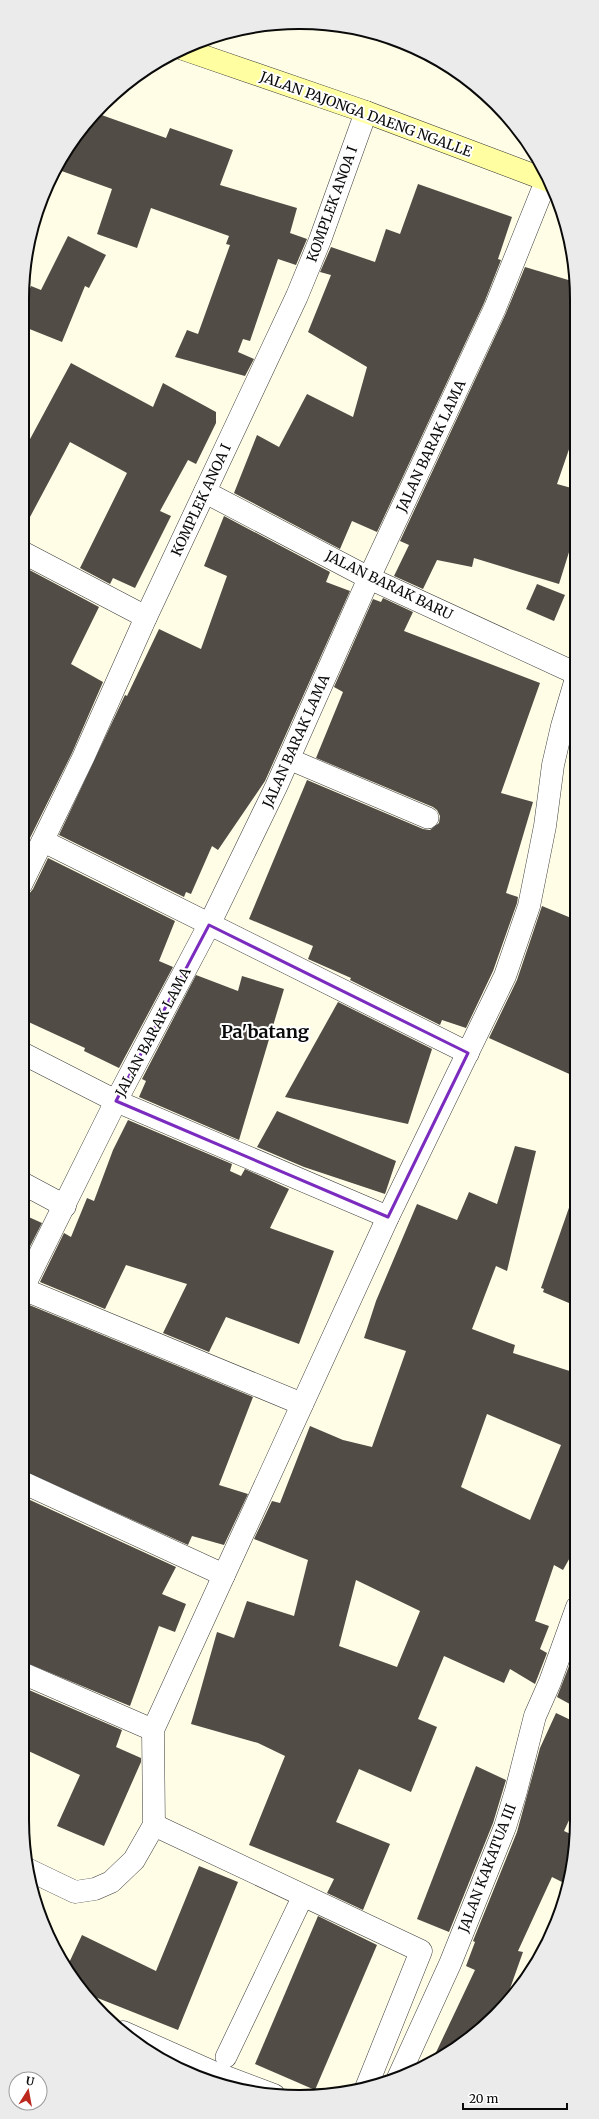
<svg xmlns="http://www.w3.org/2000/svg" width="599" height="2119" font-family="Merriweather,serif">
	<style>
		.building { fill: #524c46; fill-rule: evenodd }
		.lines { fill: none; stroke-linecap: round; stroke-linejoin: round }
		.service-casing { stroke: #3d3d3d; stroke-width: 22 }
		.minor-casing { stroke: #3d3d3d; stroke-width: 23 }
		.secondary-casing { stroke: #2c2c2c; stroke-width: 23 }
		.service { stroke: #fff; stroke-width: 21 }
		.minor { stroke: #fff; stroke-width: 22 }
		.secondary { stroke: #ffffa1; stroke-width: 22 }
		.marked { fill: none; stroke: #7b2cbf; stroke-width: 3; stroke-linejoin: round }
		.labels { text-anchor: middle; stroke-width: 4; stroke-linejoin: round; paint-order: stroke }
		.street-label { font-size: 14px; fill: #0a0a0a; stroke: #fff }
		.district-label { font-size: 18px; font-weight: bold; fill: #0a0a0a; stroke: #fff }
		.rim { fill: none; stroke: #0a0a0a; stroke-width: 2 }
	</style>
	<rect width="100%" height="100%" fill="#fffde6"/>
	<g class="building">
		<polygon points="96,113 166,138 170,128 233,150 220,185 297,208 290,233 307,239 296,265 278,259 250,341 243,339 238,352 254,359 245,376 175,357 187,330 198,334 230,245 226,244 229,236 151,208 137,248 97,234 112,189 56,169 69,146"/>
		<polygon points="418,184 512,217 498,259 501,260 484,303 377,532 352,521 340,549 234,493 257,435 279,447 307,394 353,417 367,367 308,332 331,275 320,272 331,247 375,262 386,229 400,234"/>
		<polygon points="68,236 106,255 89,288 85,286 62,342 22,326 22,307 31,286 41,290"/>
		<polygon points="525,267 575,282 575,432 557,484 575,489 575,533 559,584 474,558 472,567 437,560 423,589 394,576 409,545 400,541 506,313"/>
		<polygon points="71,363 153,407 163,383 216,412 216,423 196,464 188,460 160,511 171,516 135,588 113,578 110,584 80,568 127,473 70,442 22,532 22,454"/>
		<polygon points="224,516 330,572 326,582 350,591 265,781 218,850 212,846 191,894 186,892 184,897 59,835 125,695 127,696 159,629 201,649 227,576 204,566"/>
		<polygon points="22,566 99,607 71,664 103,682 72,753 22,854"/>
		<polygon points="537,584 565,595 554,621 526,609"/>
		<polygon points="383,598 413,612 404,631 540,683 501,793 533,802 506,893 518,897 517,903 493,971 466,1028 442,1020 440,1025 350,980 351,978 308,959 313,946 249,919 307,780 423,829 430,830 439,823 440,816 437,810 433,807 316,758 343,692 334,687 373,599 381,602"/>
		<polygon points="48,858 175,921 159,961 173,967 119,1068 84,1051 85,1048 22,1019 22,895 29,894 33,889"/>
		<polygon points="542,906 576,920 576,1077 489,1038 517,980"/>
		<polygon points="196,975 238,991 242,976 284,989 239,1140 139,1097 146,1081 142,1079"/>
		<polygon points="338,1002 432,1049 408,1124 285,1097"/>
		<polygon points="277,1111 396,1161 385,1194 304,1167 257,1147"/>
		<polygon points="128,1120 232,1164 230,1171 241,1176 245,1169 289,1189 270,1228 334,1251 299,1344 226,1317 209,1352 163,1333 187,1284 126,1265 105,1309 40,1282 64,1233 71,1237 87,1198 94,1201 113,1150"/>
		<path d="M515,1146L536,1151L507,1271L496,1266L472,1329L515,1345L513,1353L576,1373L577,1545L563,1570L554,1565L535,1621L549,1626L540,1649L547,1653L535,1684L510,1669L504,1683L444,1656L418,1719L437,1727L411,1792L359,1769L336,1822L390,1844L363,1910L327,1893L334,1879L249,1845L285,1756L258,1743L191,1724L217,1632L234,1638L247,1601L294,1616L308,1560L254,1539L272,1501L280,1503L310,1426L343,1440L372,1447L406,1351L364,1338L376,1301L417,1204L457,1220L469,1192L497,1204ZM487,1414L561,1445L530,1520L461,1487ZM356,1580L420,1611L397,1667L339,1646Z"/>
		<polygon points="572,1199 576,1200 576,1306 543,1292 544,1289 541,1288"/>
		<polygon points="22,1214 42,1223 22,1262"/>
		<polygon points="22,1302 253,1397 219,1485 248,1494 224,1545 192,1536 188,1545 22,1470"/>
		<polygon points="30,1500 176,1567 162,1594 186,1604 175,1632 159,1626 130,1706 22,1661 22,1519"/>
		<polygon points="569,1666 577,1671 577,1708 557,1697"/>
		<polygon points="22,1687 122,1730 116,1747 141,1758 141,1762 104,1846 57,1826 80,1775 22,1748"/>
		<polygon points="556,1713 577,1723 577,1803 564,1831 575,1836 572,1873 568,1885 552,1877 518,1951 523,1952 506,2000 468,2040 431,2063 475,1970 466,1966 475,1942 473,1941 517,1832 540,1748"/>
		<polygon points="476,1766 506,1780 493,1823 449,1932 417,1919"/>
		<polygon points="199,1866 238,1882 178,2030 85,1993 68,1965 82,1935 156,1971"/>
		<polygon points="318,1916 377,1945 315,2090 255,2064"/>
	</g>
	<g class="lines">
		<defs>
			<g id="service">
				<polyline points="289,759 428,818"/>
				<polyline points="226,2057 303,1896"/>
			</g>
			<g id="minor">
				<polyline points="205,492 369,578 575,673"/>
				<polyline points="22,552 146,617"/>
				<polyline points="43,841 468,1053"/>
				<polyline points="22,883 83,758 146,617 297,296 320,240 366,112"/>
				<polyline points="22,1053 116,1101 388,1217"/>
				<polyline points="22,1183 65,1206"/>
				<polyline points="23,1289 302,1404"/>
				<polyline points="22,1290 116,1101 209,925 276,787 369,578 495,308 546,181"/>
				<polyline points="22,1482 224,1575"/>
				<polyline points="22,1673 153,1730"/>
				<polyline points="154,1825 421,1951 366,2088"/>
				<polyline points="27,1869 75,1892 95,1889 111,1882 134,1860 154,1825 153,1730 388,1217 505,976 529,906 545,826 553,765 562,726 575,682"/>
				<polyline points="123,2032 213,2072 274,2095"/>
				<polyline points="398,2078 450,1964 505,1827 516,1791 535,1716 550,1682 577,1607"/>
			</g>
			<polyline id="secondary" points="183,49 366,112 549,181"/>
		</defs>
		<use href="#service" class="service-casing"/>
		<use href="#minor" class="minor-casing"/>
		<use href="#secondary" class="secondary-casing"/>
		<use href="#service" class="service"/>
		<use href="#minor" class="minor"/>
		<use href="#secondary" class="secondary"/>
	</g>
	<path class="marked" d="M209,925L468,1053L388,1217L116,1101Z"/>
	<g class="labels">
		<g class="street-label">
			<text transform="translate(366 114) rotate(20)" y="5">JALAN PAJONGA DAENG NGALLE</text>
			<text transform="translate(332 204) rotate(-70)" y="5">KOMPLEK ANOA I</text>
			<text transform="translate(431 446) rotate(-65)" y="5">JALAN BARAK LAMA</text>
			<text transform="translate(201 500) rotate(-65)" y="5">KOMPLEK ANOA I</text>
			<text transform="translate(389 585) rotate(26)" y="5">JALAN BARAK BARU</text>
			<text transform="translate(296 741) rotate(-66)" y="5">JALAN BARAK LAMA</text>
			<text transform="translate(153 1032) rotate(-62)" y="5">JALAN BARAK LAMA</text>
			<text transform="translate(487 1868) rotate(-69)" y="5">JALAN KAKATUA III</text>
		</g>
		<g class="district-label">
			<text x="265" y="1038">Pa'batang</text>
		</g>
	</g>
	<path d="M0 0H599V2119H0ZM299 29H300A270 270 0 0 1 570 299V1820A270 270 0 0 1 300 2090H299A270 270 0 0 1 29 1820V299A270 270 0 0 1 299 29Z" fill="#ebebeb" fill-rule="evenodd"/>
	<path class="rim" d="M299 29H300A270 270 0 0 1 570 299V1820A270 270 0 0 1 300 2090H299A270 270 0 0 1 29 1820V299A270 270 0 0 1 299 29Z"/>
	<g transform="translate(28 2091) rotate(11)"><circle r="19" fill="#ffffff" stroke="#9d9d9d"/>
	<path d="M0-3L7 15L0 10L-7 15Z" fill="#bd281e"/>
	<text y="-6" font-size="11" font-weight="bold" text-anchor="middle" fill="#0a0a0a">U</text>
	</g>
	<path d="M463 2103v6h104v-6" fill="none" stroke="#0a0a0a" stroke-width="2"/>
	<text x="469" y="2103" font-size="12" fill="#0a0a0a" stroke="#ffffff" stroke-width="3" paint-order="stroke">20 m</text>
</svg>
